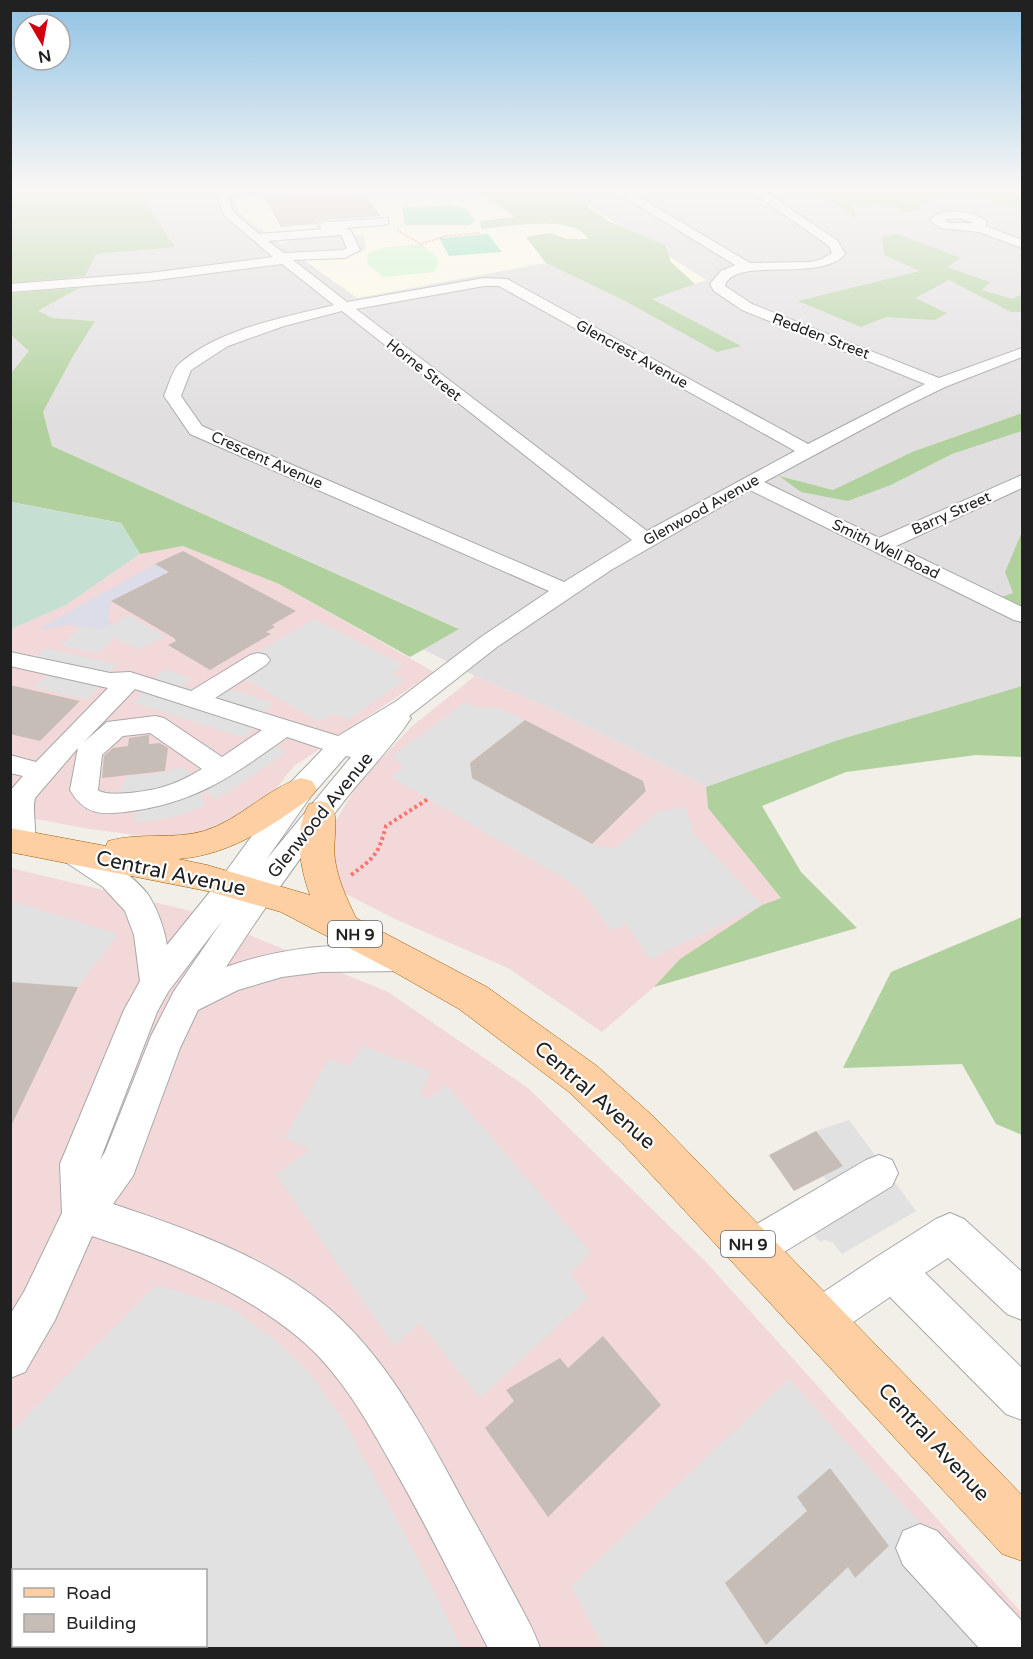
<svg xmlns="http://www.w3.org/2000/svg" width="1033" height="1659" font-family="'Varela Round',sans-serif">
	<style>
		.residential { fill: #e0dedf }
		.commercial { fill: #f2d8d9; fill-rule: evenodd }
		.education { fill: #fffde4 }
		.forest { fill: #b0d19d }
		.wetland { fill: #c5e0d2 }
		.park { fill: #c7fac7 }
		.pitch { fill: #87e0b7 }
		.parking { fill: #e1e1e1; fill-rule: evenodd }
		.plaza { fill: #dcdde8 }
		.building { fill: #c7bdb7 }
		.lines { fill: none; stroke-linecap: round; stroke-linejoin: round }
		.minor-casing { stroke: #a8a8a8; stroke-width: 2 }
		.major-casing { stroke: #9f5e00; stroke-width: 1 }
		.path-far1 { stroke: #fb7470; stroke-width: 1.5; stroke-dasharray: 1.5 1.5; stroke-linecap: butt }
		.path { stroke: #fb7470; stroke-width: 4; stroke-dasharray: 3 3; stroke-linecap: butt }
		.minor { fill: #fff; fill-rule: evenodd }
		.major { fill: #fdcfa2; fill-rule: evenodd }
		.labels { text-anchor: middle; stroke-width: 4.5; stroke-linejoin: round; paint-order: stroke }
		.far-street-label { font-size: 15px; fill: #212121; stroke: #fff }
		.shield { fill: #fff; stroke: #646464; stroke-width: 1.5 }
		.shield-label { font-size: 16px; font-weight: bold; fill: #212121 }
		.street-label { font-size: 18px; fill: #212121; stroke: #fff }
		.near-street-label { font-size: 21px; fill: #212121; stroke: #fff }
	</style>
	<rect width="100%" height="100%" fill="#f2eee8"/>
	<g class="residential">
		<polygon points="11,187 1022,187 1022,413 912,452 833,490 781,477 848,501 891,485 952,454 1022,431 1022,534 1005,572 1014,593 982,604 1022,624 1022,686 838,740 706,787 544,706 475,676 423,649 458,628 52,446 43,412 72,358 95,321 53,318 38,312 77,288 11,293"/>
		<polygon points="11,335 29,351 11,373"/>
	</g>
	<g class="commercial">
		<polygon points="183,546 279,584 434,672 294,766 255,815 202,844 83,828 11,814 10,629 66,605 140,554"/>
		<polygon points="475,676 544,706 706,787 708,808 781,898 762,905 680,959 654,987 602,1032 508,968 397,920 346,894 326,856 334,824 358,784 411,727"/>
		<path d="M11,868L191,911L388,992L528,1088L705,1261L1022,1613V1648H11ZM14,1570H206V1646H14Z"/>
	</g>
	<polygon class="education" points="230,187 560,187 706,280 627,302 546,263 357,298 242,216 231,196"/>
	<g class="forest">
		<polygon points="11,187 136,188 175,247 96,254 85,276 11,283"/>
		<path d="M453,187H565L583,196L589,208L610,222L665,245L671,262L695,284L652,299L741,346L717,352L627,302L546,263L526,237L550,233L567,239H588C574,213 507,227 481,229L480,221L515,217L489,199Z"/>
		<polygon points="796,187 1022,187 1022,209 978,197 954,195 920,204 921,211 904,212 897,206 853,205 856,218 837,205"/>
		<polygon points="897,234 961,258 947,267 990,282 982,290 1012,299 1022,294 1022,312 1011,312 949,280 915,298 947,313 935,320 886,317 861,327 798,301 920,271 884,255 882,237"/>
		<polygon points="79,288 38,311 53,318 95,321 72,358 43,412 52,446 459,629 410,657 279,584 183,546 140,554 121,523 11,502 11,373 29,351 11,335 11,293"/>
		<polygon points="1022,413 1022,431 952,454 891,485 848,501 801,492 779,476 833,490 912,452"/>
		<polygon points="1021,534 1022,534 1022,624 982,604 1013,593 1005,572"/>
		<polygon points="1022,686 1022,757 976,755 846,772 762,806 801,872 857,928 654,987 680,959 762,905 781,898 708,808 706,787 838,740"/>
		<polygon points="1022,917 1022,1135 996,1124 962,1064 843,1068 891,972"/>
	</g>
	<polygon class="wetland" points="10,502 121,523 140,554 66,605 11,629"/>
	<polygon class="park" points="421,244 438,258 438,265 434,272 383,277 367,263 368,254 382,248"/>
	<g class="pitch">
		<polygon points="450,205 465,208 475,220 470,225 405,225 402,207"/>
		<polygon points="488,234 502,252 449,256 439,238"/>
	</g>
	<g class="parking">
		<polygon points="326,235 364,235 366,250 350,255 301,258 282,244 289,240"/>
		<polygon points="129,615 165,637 139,649 115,638 99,653 60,646 82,626 105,629"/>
		<polygon points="314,619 403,665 392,673 405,680 349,719 332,714 319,722 246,679 258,671 226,671"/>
		<polygon points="46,648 117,664 110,673 112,674 87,700 34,687 53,669 30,663"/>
		<polygon points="164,669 190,678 184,686 213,697 226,688 273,703 245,738 134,703"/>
		<polygon points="466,702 477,708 496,707 525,720 470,763 472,778 592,844 615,849 657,812 686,807 694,834 762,905 650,959 626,924 611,930 587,898 572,883 391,777 404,767 392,756"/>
		<polygon points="260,732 286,753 217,799 206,791 200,795 205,805 183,815 135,823 135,801 114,803 126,777 166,772 180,767 194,775"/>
		<polygon points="10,901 11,901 118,934 78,987 11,982"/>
		<polygon points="362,1046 430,1071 420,1095 426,1099 447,1086 591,1253 570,1274 588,1298 480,1398 420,1323 394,1346 276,1174 310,1150 285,1138 328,1060 349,1066"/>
		<polygon points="849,1120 916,1211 842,1254 833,1243 825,1240 820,1242 787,1204 829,1184 823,1176 842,1166 816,1131"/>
		<path d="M156,1285L230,1307L276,1341L307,1370L340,1415L356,1443L432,1586L461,1648H11V1432ZM14,1570H206V1646H14Z"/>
		<polygon points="789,1379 908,1510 1022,1631 1022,1648 604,1648 571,1586"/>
	</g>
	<polygon class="plaza" points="155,564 169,572 111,601 108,621 112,624 105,629 67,625 35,631"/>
	<g class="building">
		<polygon points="310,187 358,187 381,216 324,220 317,224 281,227 263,195"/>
		<polygon points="183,551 296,611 272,625 275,627 266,632 271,634 210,670 168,645 176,641 174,638 111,601 169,572 155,564"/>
		<polygon points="10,685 49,694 80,701 40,741 10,734"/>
		<polygon points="525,720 643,781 646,791 592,844 472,778 470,763"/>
		<polygon points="149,735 149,744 160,743 168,748 165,771 102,778 104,756 113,748 128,746 129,738"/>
		<polygon points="10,982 78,987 10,1128"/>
		<polygon points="816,1131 843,1166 794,1191 769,1155"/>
		<polygon points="603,1336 661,1405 548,1517 485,1428 514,1401 506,1390 560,1358 568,1368"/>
		<polygon points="830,1468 889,1546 855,1578 848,1567 766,1645 725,1583 807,1511 797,1497"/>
	</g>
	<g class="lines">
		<defs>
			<g id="minor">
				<path d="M214,187H291L286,190L228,196L233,212L259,234L322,229L318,226L324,222L388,218V224L384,225L346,228L351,231L360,250L345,258L293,260L347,302L484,278L507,279L808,444L925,384L742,310L714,291L710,284L721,271L735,265L608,187H622L750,263L811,262L822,259L832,253L829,246L745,187H758L838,241L845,254C819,284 734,255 725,286L752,304L939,378L1022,348V357L945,387L902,408L764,482L879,538L1022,475V488L896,546L1022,607V622L1014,620L750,490L611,570L497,647L409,716L411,718C392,747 369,770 348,796C304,851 264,908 226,967C273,950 318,945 367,945C383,945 398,944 413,949L418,958L413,967L402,971L321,972L282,977L238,990L198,1010L180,1048L133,1176L113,1204C188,1229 271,1258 332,1311C392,1364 431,1442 469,1512C485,1540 500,1568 515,1596C524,1613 534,1630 540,1648H488C457,1588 427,1526 393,1467C368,1422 339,1371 299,1338C239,1288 166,1260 92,1236L55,1320L25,1372L10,1378V1315L25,1290L62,1213L60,1164L124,1010L140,981L134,935L125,911L103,887L64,861L59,853L64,845C67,844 70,843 73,843C91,841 139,881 149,896C158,911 164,928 167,945L222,877L291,782L323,749L287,737C231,777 196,803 125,812C100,815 84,814 70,790L78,748L35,798C31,815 40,835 31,850L21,854L11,850L10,791L23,776L10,773V755L36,762L108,688L10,666V652L110,673L130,672L191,691L250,655L258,653L266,655L270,660L266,665L215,698L338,736L395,702L481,637L549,591L190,434L164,396C168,387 172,370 180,363C221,328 283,318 334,305L282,264L149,281L10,292V284L149,273L273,257L224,215ZM341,235L347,248L343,250L284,253L268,241ZM484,286H499L795,451L647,531L356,309ZM342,311L632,540L564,582L202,426L181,396L191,370L228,346L284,326ZM135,689L262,730L222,757L164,718L155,716L107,722L84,742ZM150,733L202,769C190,776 177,783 163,787C150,791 107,798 98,790L102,755L123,736ZM346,756L351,757L266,860L311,796ZM222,921L174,991L151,1036L105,1152L100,1160L157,1012L168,992Z"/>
				<path d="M946,212C960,210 977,213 987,222L985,226L1022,240V248L979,232L941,228L930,220L936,215ZM958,218L974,223H950L944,220Z"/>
				<polygon points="879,1155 892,1160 898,1173 892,1186 766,1263 752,1269 738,1263 732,1249 738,1235 866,1160"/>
				<polygon points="950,1213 964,1219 1022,1272 1022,1320 1007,1314 948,1258 925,1273 1022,1368 1022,1420 1006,1414 890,1297 834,1335 819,1341 804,1335 798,1320 804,1305 878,1256 936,1219"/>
				<polygon points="920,1524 937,1531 1022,1621 1022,1648 979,1648 903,1565 896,1548 903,1531"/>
			</g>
			<path id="major" d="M301,778L312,781L317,789C310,800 299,806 289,813C255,837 219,856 178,859L207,865L310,895C300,868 293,831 309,804L320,801L331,804C340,819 332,842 335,860C338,880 347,899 356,918L487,987L597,1066L653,1116L1022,1495V1561L1002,1554L623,1144L569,1092L459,1009L389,969L281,912L207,891L10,852V828L106,846L108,841C139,832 173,840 204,831C240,820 267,788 301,778Z"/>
		</defs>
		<use href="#minor" class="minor-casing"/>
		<use href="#major" class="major-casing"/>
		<polyline class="path-far1" points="397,230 421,244 445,236 480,233"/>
		<path class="path" d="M351,875C375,857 378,855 386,826L428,799"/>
		<use href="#minor" class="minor"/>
		<use href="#major" class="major"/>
	</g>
	<linearGradient id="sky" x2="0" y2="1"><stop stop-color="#8fc2e4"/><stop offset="0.45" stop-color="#f9f7f5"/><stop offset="1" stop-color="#f9f7f5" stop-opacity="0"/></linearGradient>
	<rect width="1033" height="420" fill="url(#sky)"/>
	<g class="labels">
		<g class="far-street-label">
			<text transform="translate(821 336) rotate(21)" y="5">Redden Street</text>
			<text transform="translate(632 354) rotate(29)" y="5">Glencrest Avenue</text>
			<text transform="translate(424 370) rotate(38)" y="5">Horne Street</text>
			<text transform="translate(267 460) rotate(24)" y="5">Crescent Avenue</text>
			<text transform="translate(701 510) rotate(-29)" y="5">Glenwood Avenue</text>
			<text transform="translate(951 513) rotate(-24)" y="5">Barry Street</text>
			<text transform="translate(886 549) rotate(26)" y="5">Smith Well Road</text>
		</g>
		<g class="shield">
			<rect x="328" y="921" width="54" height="26" rx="4.5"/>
			<rect x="721" y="1231" width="54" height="26" rx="4.5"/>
		</g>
		<g class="shield-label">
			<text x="355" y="940">NH 9</text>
			<text x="748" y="1250">NH 9</text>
		</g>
		<g class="street-label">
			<text transform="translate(320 815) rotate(-51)" y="6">Glenwood Avenue</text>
		</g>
		<g class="near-street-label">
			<text transform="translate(171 873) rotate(12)" y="7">Central Avenue</text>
			<text transform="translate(595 1095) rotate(41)" y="7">Central Avenue</text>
			<text transform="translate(934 1442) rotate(47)" y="7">Central Avenue</text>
		</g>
	</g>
	<rect width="1033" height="1659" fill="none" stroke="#212121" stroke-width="24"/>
	<rect x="12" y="1569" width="195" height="78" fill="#ffffff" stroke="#a6a6a6" stroke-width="1.5"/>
	<rect x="24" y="1588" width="30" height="9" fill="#fdcfa2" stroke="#a6a6a6" stroke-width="1.5"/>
	<text x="66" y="1599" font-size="18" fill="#212121">Road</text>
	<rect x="24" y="1614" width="30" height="18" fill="#c7bdb7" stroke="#a6a6a6" stroke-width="1.5"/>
	<text x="66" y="1629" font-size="18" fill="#212121">Building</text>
	<g transform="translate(42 42) rotate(170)"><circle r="28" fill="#ffffff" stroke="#a6a6a6" stroke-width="1.5"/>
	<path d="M0-4.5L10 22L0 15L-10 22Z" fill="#d30010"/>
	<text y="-9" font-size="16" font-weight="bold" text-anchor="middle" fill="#212121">N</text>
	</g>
</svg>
